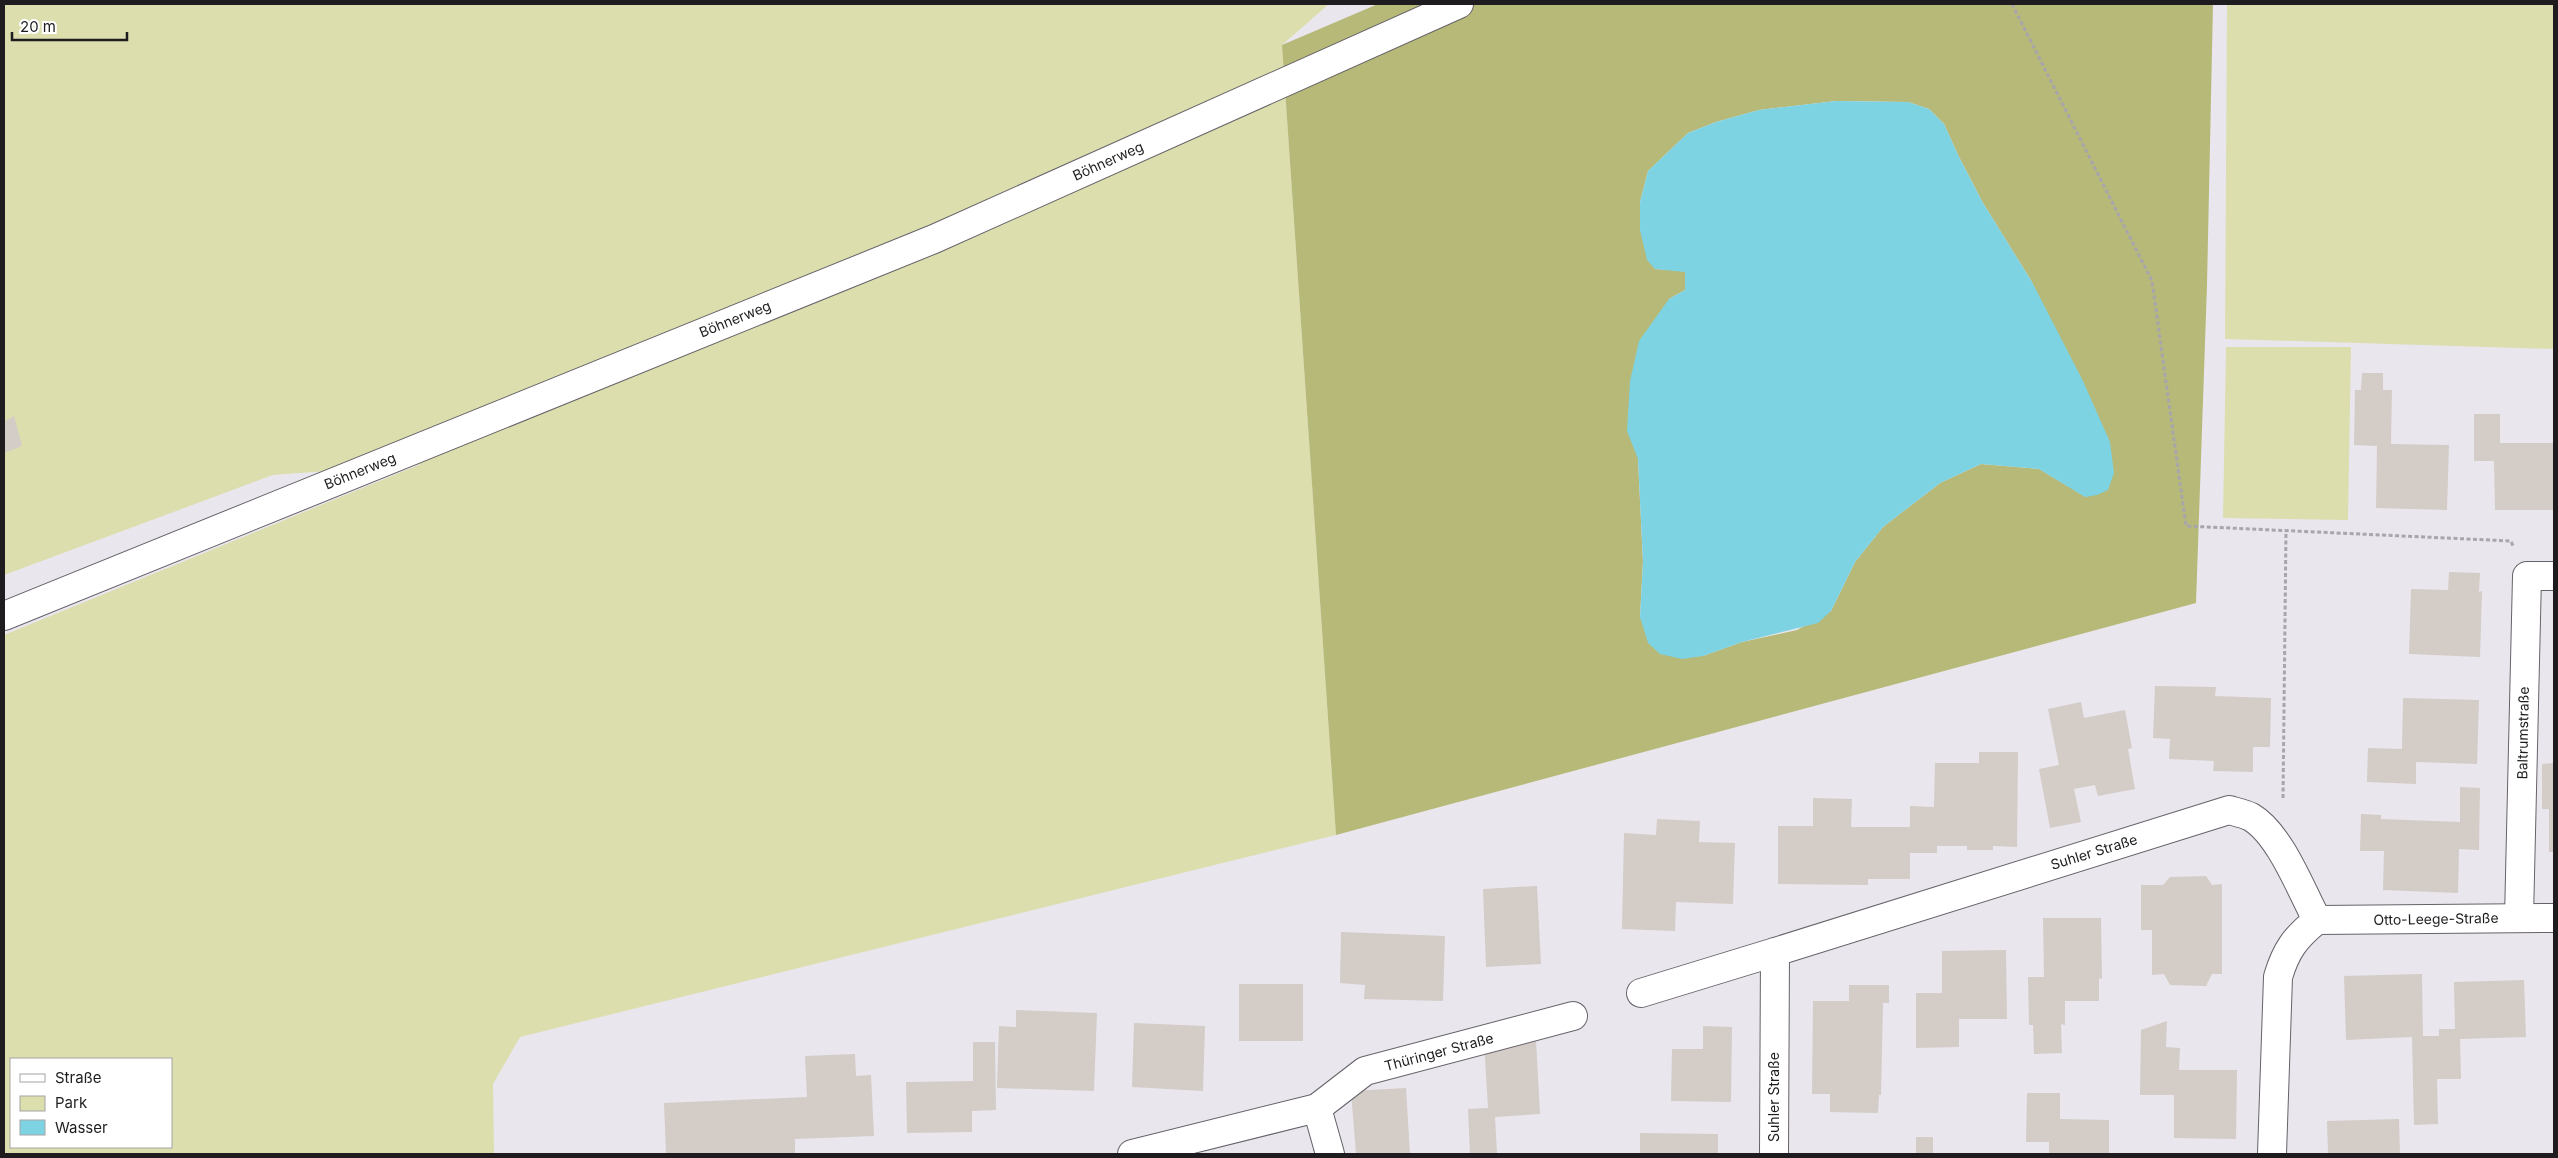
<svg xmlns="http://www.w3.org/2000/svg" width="2558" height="1158" font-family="Inter,sans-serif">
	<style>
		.green { fill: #dcdeae; fill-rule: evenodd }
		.forest { fill: #b6b978; fill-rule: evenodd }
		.water { fill: #7ed3e3 }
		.building { fill: #d3ccc7 }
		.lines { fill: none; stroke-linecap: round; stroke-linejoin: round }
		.minor-casing { stroke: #666269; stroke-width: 30 }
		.path { stroke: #a8a5ab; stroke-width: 3; stroke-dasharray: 4 2.5; stroke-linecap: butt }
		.minor { stroke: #fff; stroke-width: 28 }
		.labels { text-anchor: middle; stroke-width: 4; stroke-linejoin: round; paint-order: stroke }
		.street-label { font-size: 14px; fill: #1e1c1f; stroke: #fff }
	</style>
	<rect width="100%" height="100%" fill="#eae6ee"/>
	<g class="green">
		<path d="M4,4H1329L1282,45L1336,835L520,1037L493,1084L494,1154H4V635L421,464L273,475L4,575ZM11,1059H171V1147H11Z"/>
		<polygon points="2227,4 2554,4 2554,349 2225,339"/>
		<polygon points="2226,347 2351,347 2348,520 2223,518"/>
	</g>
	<path class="forest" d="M1378,4H2213L2207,285L2196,603L1336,835L1282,45ZM1836,101L1908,102L1929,109L1944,124L1959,157L1983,203L2032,282L2086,497L2039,469L1981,464L1940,483L1883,527L1855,562L1831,611L1797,630L1742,642L1703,656L1640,617L1643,562L1638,459L1669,299L1685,290V271L1655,269L1640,230V202L1648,171L1688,133L1716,122L1759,110Z"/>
	<polygon class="water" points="1836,101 1908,102 1929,109 1944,124 1959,157 1983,203 2032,282 2083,381 2110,442 2114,473 2108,490 2097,495 2085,497 2039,469 1981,464 1940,483 1883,527 1855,562 1831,611 1818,623 1742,642 1703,656 1682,659 1660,654 1648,643 1640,617 1643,562 1638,459 1627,431 1630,381 1639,341 1669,299 1685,290 1685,272 1655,269 1647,260 1640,230 1640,202 1648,171 1688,133 1716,122 1759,110"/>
	<g class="building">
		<polygon points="2362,373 2383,373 2383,390 2392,390 2391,444 2449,445 2447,510 2376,508 2377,446 2354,445 2355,390 2361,390"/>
		<polygon points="2474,414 2500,414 2500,443 2554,443 2554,510 2495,510 2494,461 2474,461"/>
		<polygon points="14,416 22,446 4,453 4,422"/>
		<polygon points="2449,572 2480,573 2479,592 2482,591 2480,657 2409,654 2411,589 2448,590"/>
		<polygon points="2155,686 2216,687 2215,696 2271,698 2270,747 2253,747 2253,772 2213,771 2214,761 2169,759 2170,739 2153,738"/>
		<polygon points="2403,698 2479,700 2477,764 2416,762 2416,784 2367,782 2368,748 2402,749"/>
		<polygon points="2081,702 2084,718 2125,710 2132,748 2128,749 2135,789 2098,796 2095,785 2074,789 2081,822 2050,828 2039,769 2059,765 2048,709"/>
		<polygon points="1979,752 2018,752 2017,847 1993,846 1993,850 1967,850 1967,846 1937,846 1937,853 1910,853 1910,879 1868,879 1868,885 1778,884 1778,826 1813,826 1813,798 1852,799 1851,827 1910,827 1910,806 1934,807 1935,763 1979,763"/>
		<polygon points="2554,763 2554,852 2549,852 2549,809 2542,809 2542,764"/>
		<polygon points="2460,787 2480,788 2479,850 2459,849 2458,893 2383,890 2384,851 2360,851 2361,814 2381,815 2381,819 2460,822"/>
		<polygon points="1657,819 1700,821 1699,842 1735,843 1733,904 1676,902 1675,931 1622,929 1624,833 1656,835"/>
		<polygon points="2206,876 2212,885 2222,884 2222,974 2212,974 2206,986 2170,985 2164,974 2152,975 2152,930 2141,930 2141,885 2163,885 2170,877"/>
		<polygon points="1537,886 1541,964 1486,967 1483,889"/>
		<polygon points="2043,918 2101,918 2102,979 2099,978 2099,1001 2065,1001 2065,1025 2061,1024 2062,1053 2034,1054 2033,1025 2029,1025 2028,977 2044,977"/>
		<polygon points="1341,932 1445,936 1443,1001 1364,999 1365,985 1340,983"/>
		<polygon points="2006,950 2007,1019 1959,1019 1959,1047 1916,1048 1916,993 1942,993 1942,951"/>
		<polygon points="2422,974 2423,1036 2439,1036 2439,1029 2455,1029 2454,982 2524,980 2526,1037 2460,1039 2461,1079 2437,1079 2438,1124 2414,1125 2412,1037 2346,1040 2344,976"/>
		<rect x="1239" y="984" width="64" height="57"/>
		<polygon points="1849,985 1889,985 1889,1003 1883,1003 1881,1095 1879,1095 1878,1113 1830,1112 1830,1094 1812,1094 1813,1001 1849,1001"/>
		<polygon points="1016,1010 1097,1013 1094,1091 997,1088 999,1026 1016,1027"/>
		<polygon points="2167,1021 2166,1047 2180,1048 2179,1070 2237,1070 2236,1139 2174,1138 2174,1095 2140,1095 2141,1030"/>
		<polygon points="1134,1023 1205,1026 1203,1091 1132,1087"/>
		<polygon points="1703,1026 1732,1027 1731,1102 1671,1101 1672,1049 1703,1049"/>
		<polygon points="1536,1040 1540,1114 1495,1117 1497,1153 1470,1154 1468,1109 1488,1108 1484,1042"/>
		<polygon points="973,1042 995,1042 996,1110 972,1111 972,1132 907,1133 906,1082 973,1081"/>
		<polygon points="855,1054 856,1076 871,1075 874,1136 795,1139 795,1154 666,1154 664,1103 807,1097 805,1056"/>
		<polygon points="1406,1088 1410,1154 1356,1154 1351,1091"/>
		<polygon points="2027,1093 2060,1093 2060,1119 2109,1120 2109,1154 2049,1154 2049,1142 2026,1142"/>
		<polygon points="2399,1119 2400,1154 2328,1154 2327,1121"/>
		<polygon points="1640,1133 1718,1134 1718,1154 1640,1154"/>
		<rect x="1916" y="1137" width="17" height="17"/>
	</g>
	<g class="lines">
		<defs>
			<g id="minor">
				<polyline points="4,616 934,239 1459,4"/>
				<polyline points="2519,918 2527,576 2554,576"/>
				<polyline points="2317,920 2554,918"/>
				<polyline points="1641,993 1775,952"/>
				<polyline points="1317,1108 1330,1154"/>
				<polyline points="1132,1154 1317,1108 1365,1071 1573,1016"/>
				<path d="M1774,1154L1775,952L2229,810C2236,812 2245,814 2251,817C2280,834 2301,890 2317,920C2295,938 2286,950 2278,977L2272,1154"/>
			</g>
		</defs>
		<use href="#minor" class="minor-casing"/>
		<g class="path">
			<polyline points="2012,4 2152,281 2186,526 2511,541 2513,546"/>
			<polyline points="2283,798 2286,531"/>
		</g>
		<use href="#minor" class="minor"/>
	</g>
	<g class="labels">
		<g class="street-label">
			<text transform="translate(1108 161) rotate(-24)" y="5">Böhnerweg</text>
			<text transform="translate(735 319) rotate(-22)" y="5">Böhnerweg</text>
			<text transform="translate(360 471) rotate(-22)" y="5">Böhnerweg</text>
			<text transform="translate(2523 733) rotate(-89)" y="5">Baltrumstraße</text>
			<text transform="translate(2094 852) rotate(-17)" y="5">Suhler Straße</text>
			<text transform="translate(2436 919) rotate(-1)" y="5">Otto-Leege-Straße</text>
			<text transform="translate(1439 1052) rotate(-15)" y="5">Thüringer Straße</text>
			<text transform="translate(1774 1097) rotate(-90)" y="5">Suhler Straße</text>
		</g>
	</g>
	<rect width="2558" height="1158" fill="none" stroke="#1e1c1f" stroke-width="10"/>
	<rect x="10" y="1058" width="162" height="90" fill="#ffffff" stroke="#a5a4a5"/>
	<rect x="20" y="1074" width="25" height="8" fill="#ffffff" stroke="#a5a4a5"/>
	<text x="55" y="1083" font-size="15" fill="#1e1c1f">Straße</text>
	<rect x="20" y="1096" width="25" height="15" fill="#dcdeae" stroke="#a5a4a5"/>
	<text x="55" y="1108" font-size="15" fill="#1e1c1f">Park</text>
	<rect x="20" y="1120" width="25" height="15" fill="#7ed3e3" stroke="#a5a4a5"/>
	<text x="55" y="1133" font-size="15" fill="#1e1c1f">Wasser</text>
	<path d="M12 32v8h115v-8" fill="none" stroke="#1e1c1f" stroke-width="2.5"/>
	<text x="20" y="32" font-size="15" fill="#1e1c1f" stroke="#ffffff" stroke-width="4" paint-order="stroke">20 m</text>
</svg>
